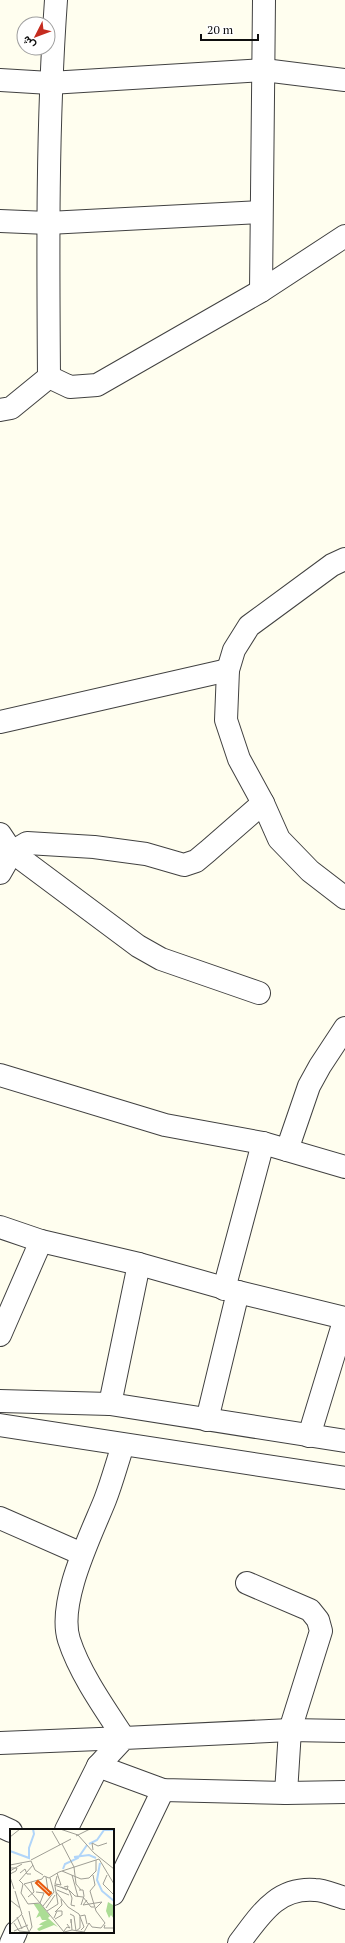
<svg xmlns="http://www.w3.org/2000/svg" width="345" height="1943" font-family="'PT Serif',Vazirmatn,serif">
	<style>
		.lines { fill: none; stroke-linecap: round; stroke-linejoin: round }
		.minor-casing { stroke: #414141; stroke-width: 24 }
		.minor { stroke: #fff; stroke-width: 22 }
		.inset-river { fill: none; stroke: #b1d5f9; stroke-width: 2 }
		.inset-road { fill: none; stroke: #9f9e95; stroke-width: 1 }
		.view { fill: #e8590c; fill-opacity: 0.15; stroke: #e8590c; stroke-width: 2 }
		.inset-edge { fill: none; stroke: #0e0e0e; stroke-width: 2 }
	</style>
	<rect width="100%" height="100%" fill="#fffeef"/>
	<g class="lines">
		<defs>
			<g id="minor">
				<polyline points="0,80 50,83 264,70 345,80"/>
				<polyline points="0,221 48,223 261,212"/>
				<polyline points="261,291 264,0"/>
				<polyline points="49,377 70,387 97,385 261,291 345,236"/>
				<path d="M0,410L11,408L49,377C48,251 47,126 56,0"/>
				<polyline points="345,559 332,565 249,626 234,650 228,670 226,720 239,759 263,803 279,839 310,871 345,898"/>
				<polyline points="0,722 228,670"/>
				<polyline points="0,834 12,852 138,946 161,959 259,993"/>
				<polyline points="0,873 12,852 27,843 94,847 146,854 184,865 196,861 208,851 263,803"/>
				<polyline points="0,1075 165,1125 263,1143 345,1167"/>
				<polyline points="287,1150 309,1086 320,1066 345,1028"/>
				<polyline points="0,1227 41,1241 139,1264 238,1292 345,1318"/>
				<polyline points="224,1289 263,1143"/>
				<polyline points="0,1335 41,1241"/>
				<polyline points="0,1401 110,1404 345,1441"/>
				<polyline points="110,1404 139,1264"/>
				<polyline points="207,1420 238,1292"/>
				<polyline points="0,1425 345,1478"/>
				<polyline points="309,1436 345,1318"/>
				<path d="M123,1445C117,1463 112,1482 105,1500C91,1535 57,1602 69,1640C80,1674 105,1709 124,1738"/>
				<polyline points="0,1518 82,1554"/>
				<polyline points="247,1583 310,1610 318,1620 321,1631 290,1730 286,1793"/>
				<polyline points="0,1743 124,1738"/>
				<polyline points="98,1766 163,1790 286,1793 345,1792"/>
				<polyline points="0,1826 11,1831"/>
				<polyline points="66,1830 98,1766 124,1738 290,1730 345,1731"/>
				<polyline points="113,1894 163,1790"/>
				<polyline points="11,1943 16,1932"/>
				<path d="M239,1943C260,1916 276,1887 315,1890C325,1890 336,1896 345,1898"/>
			</g>
		</defs>
		<use href="#minor" class="minor-casing"/>
		<use href="#minor" class="minor"/>
	</g>
	<g transform="translate(10 1829)">
		<rect width="104" height="104" fill="#fffeef"/>
		<path d="M98,73L103,76L104,90L101,86L99,89L96,82ZM23,74L31,75L40,87L38,89L48,98L44,96L29,102L27,100L33,96H29L31,94L37,91H32L30,87L26,89L29,83Z" fill="#acdd95"/>
		<path class="inset-river" d="M79,15L87,11L94,1H104M0,22L19,29V19L24,5L23,0M64,28L79,26L86,29M90,34L87,51L92,62L104,72M53,40L55,35L68,29L77,16"/>
		<path class="inset-road" d="M50,0L68,6L84,24L104,40M42,2L50,16M66,7L80,0M0,8L10,0M52,15L64,38M83,21L82,14L88,17L97,14M89,30L104,55M21,31L61,10M21,32L25,41L33,46M0,36L21,32M64,38L66,55L71,61M0,39H7L6,42L0,45M0,42L12,35M52,42L71,50L79,49L86,42V31M10,44L15,40L17,45H21M47,44L51,56L45,55L47,47M62,46L68,68M97,46L93,55L104,66M34,47L39,49L49,43L89,30M0,48L4,60M36,48L38,62L42,63M9,51L13,55L11,64L18,75M10,51L23,36M14,55L30,74M14,55L32,50L34,47M44,56L59,61L65,67L73,68L81,78H84M51,58L57,61L58,57L54,58M47,61L59,66M59,61L62,69L61,76L65,77M69,61H73L74,67L71,76M5,62L10,79M26,63L34,64L30,74M46,63L58,78L69,85L74,98L71,101M18,68L24,63L21,53M0,71L10,79L12,85M77,71L73,76L92,73L85,80M30,74L54,103L62,101L74,103L79,94L82,98L91,99L95,94L86,82L80,62L85,56L83,46M18,75L30,74M33,77L44,63L40,49M36,79L45,66M37,82L48,75L45,57M45,83L52,76L51,70M60,85L64,87L66,102M12,86L19,103M70,87L75,86L77,95M7,88L12,100M44,89L47,82H52V86L45,90M4,94L9,102L19,103M61,94V90L62,101M0,96L12,85M95,96L94,99H104M4,102L18,96M54,102L57,98L60,99L57,95M66,102L70,99V88M19,103L22,98L19,82"/>
		<path class="view" d="M28,52L41,64L39,66L26,54Z"/>
		<rect width="104" height="104" class="inset-edge"/>
	</g>
	<g transform="translate(36 36) rotate(228)"><circle r="19" fill="#ffffff" stroke="#9f9f9f"/>
	<path d="M0-3L7 15L0 10L-7 15Z" fill="#c52c1f"/>
	<text y="-6" font-size="11" font-weight="bold" text-anchor="middle" fill="#0e0e0e">ش</text>
	</g>
	<path d="M201 34v6h57v-6" fill="none" stroke="#0e0e0e" stroke-width="2"/>
	<text x="207" y="34" font-size="12" fill="#0e0e0e" stroke="#ffffff" stroke-width="3" paint-order="stroke">20 m</text>
</svg>
